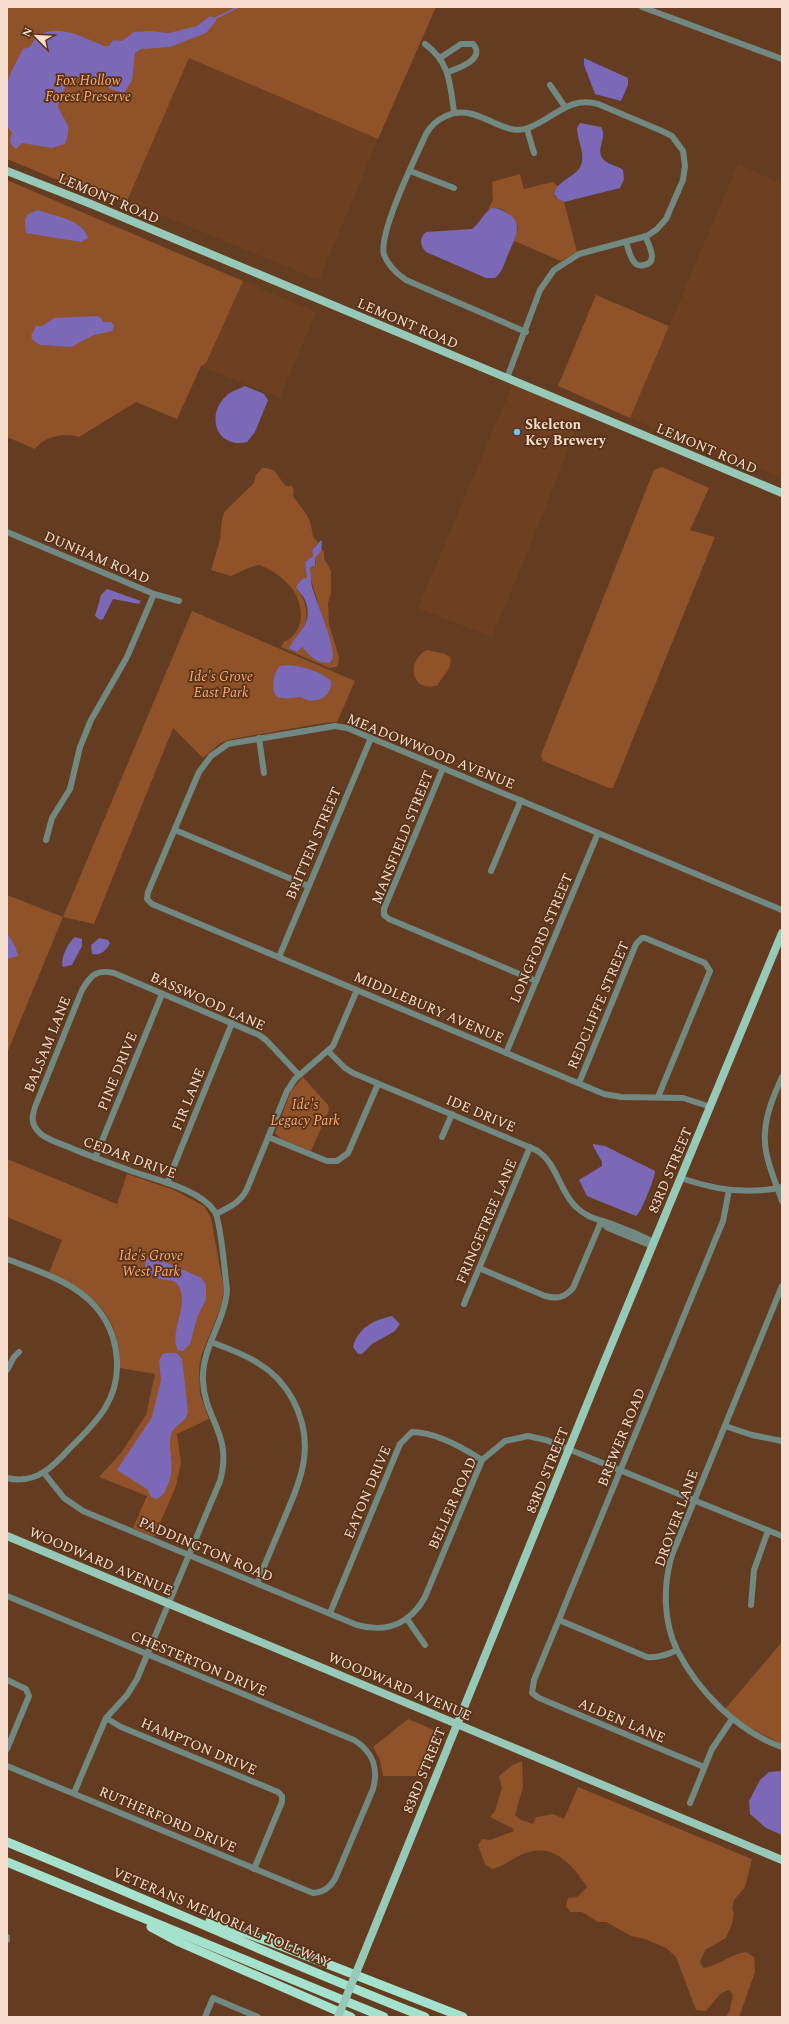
<svg xmlns="http://www.w3.org/2000/svg" width="789" height="2024" font-family="Spectral,serif">
	<style>
		.built { fill: #6e4021 }
		.green { fill: #905228 }
		.water { fill: #7b68b7 }
		.lines { fill: none; stroke-linecap: round; stroke-linejoin: round }
		.stream { stroke: #7b68b7; stroke-width: 1.5 }
		.minor { stroke: #718981; stroke-width: 6 }
		.major { stroke: #96c9b8; stroke-width: 8 }
		.highway { stroke: #a5e2ce; stroke-width: 9 }
		.major-bridge { stroke: #96c9b8; stroke-width: 8 }
		.poi-dot { fill: #6ac3f1; stroke: #583217; stroke-width: 1.5 }
		.labels { text-anchor: middle; stroke-width: 3.5; stroke-linejoin: round; paint-order: stroke }
		.park-label { font-size: 14px; font-style: italic; fill: #ffab76; stroke: #583217 }
		.street-label { font-size: 14px; fill: #f6ddce; stroke: #583217 }
		.poi-label { font-size: 14px; font-weight: bold; fill: #f6ddce; stroke: #583217; text-anchor: start }
	</style>
	<rect width="100%" height="100%" fill="#643c22"/>
	<g class="built">
		<polygon points="189,58 378,139 319,280 127,201"/>
		<polygon points="738,164 782,184 782,478 630,418"/>
		<polygon points="243,281 316,312 280,398 201,366 206,363"/>
		<polygon points="514,381 583,410 542,516 492,637 418,608"/>
	</g>
	<g class="green">
		<polygon points="7,7 436,7 378,139 189,58 127,201 96,196 7,159"/>
		<path d="M520,174L524,189L552,182L558,186L554,194L555,197L564,202L577,252L561,261L514,241L518,227C512,216 502,203 488,210L493,200L492,182Z"/>
		<path d="M7,180L243,281L206,363L201,366L177,419L136,402L79,437C65,432 44,436 35,449L7,437Z"/>
		<polygon points="596,295 669,326 630,418 558,386"/>
		<polygon points="662,467 709,488 690,530 715,537 613,788 609,788 543,761 541,755 654,470"/>
		<path d="M262,468C276,467 277,476 286,486H292L294,490L293,496C306,515 310,513 313,537L318,542L312,550L313,556L305,562L308,578L297,590C308,602 310,621 300,635C296,640 290,644 290,650L296,652L302,647C311,657 316,662 330,663L332,661L331,646L311,580L310,568L316,563L315,558L321,548L324,552V558L331,571V593L328,603L329,624L339,657L338,664L336,667L329,668L281,647L284,642C306,632 305,603 290,586C282,577 271,569 259,565L251,567L231,576L211,570L220,540L222,519L225,511L254,483L256,475Z"/>
		<polygon points="192,611 355,681 337,722 323,723 227,740 219,744 203,758 173,728 94,924 63,917 7,1053 7,895 63,917"/>
		<path d="M427,650L445,654L450,657C453,670 443,674 438,685C410,694 406,660 427,650Z"/>
		<polygon points="303,1077 328,1105 329,1110 311,1151 281,1139 275,1133 291,1091"/>
		<path d="M7,1159L117,1204L127,1174L174,1190L204,1206L211,1218L224,1290L221,1306L201,1356L199,1369L200,1394L209,1419L177,1434L181,1463L176,1486L154,1537L133,1528L147,1496L99,1477L121,1453L146,1415L155,1374L120,1368C120,1316 95,1293 49,1273L62,1240L7,1217Z"/>
		<polygon points="782,1642 782,1744 746,1726 725,1709"/>
		<polygon points="408,1719 441,1733 423,1776 383,1776 380,1760 373,1747"/>
		<path d="M522,1761L523,1787L515,1815L521,1820L533,1824L536,1817L553,1814L564,1819L578,1787L752,1859L745,1887L734,1900L732,1908L734,1914L732,1924L726,1938L705,1950L700,1962L703,1968C719,1966 730,1954 746,1952L754,1957L755,1972L739,2017H726L730,2010L733,1995L729,1990L721,1993L706,2011L696,2010L676,1957L666,1948L645,1939L631,1936L606,1922H598L582,1912H570L566,1906L568,1898L577,1897L587,1887C573,1865 554,1843 526,1853C514,1857 505,1866 492,1869L485,1864L478,1845L482,1839L490,1840L514,1831L512,1828L490,1817L495,1811L502,1788L499,1776L513,1765Z"/>
	</g>
	<g class="water">
		<path d="M210,16L216,18V21L206,33L170,47L141,49L135,53L132,80L124,93C91,86 74,54 58,106C65,125 73,122 65,144L52,148L22,143L16,149C9,144 9,141 12,133L7,126V84L11,72L23,49L30,47C32,44 34,39 37,37C56,22 85,38 104,46H109L113,40L122,41L134,32L150,31L169,33L197,26Z"/>
		<polygon points="584,58 628,78 628,85 621,101 595,94 584,65"/>
		<path d="M580,123L601,127C608,138 595,148 603,159C608,165 617,165 623,170L624,179L620,188L564,202L558,199L554,194C557,179 579,177 582,162C584,151 577,139 577,128Z"/>
		<path d="M492,208C498,208 502,210 507,213C526,223 513,242 507,257C504,264 502,273 495,278H486L426,252C420,246 419,238 426,232L472,229C480,223 484,212 492,208Z"/>
		<path d="M38,210C54,216 84,220 88,238L81,242L26,233L25,220L28,214Z"/>
		<polygon points="98,316 102,319 103,322 111,322 114,326 112,331 94,335 71,347 40,345 33,340 31,336 36,326 42,326 54,318"/>
		<path d="M245,386L264,394L268,400L255,432L247,442C217,449 205,416 226,396C231,391 239,389 245,386Z"/>
		<path d="M321,540L322,542L321,551L315,558V565L310,568C311,573 311,576 311,581C312,596 342,654 330,663C316,663 311,657 302,647L297,652L289,649C296,632 315,625 305,600C303,595 298,592 296,587L302,579L307,578L305,562L313,556L312,550Z"/>
		<polygon points="107,589 141,601 139,604 113,599 103,619 100,620 95,616 101,595"/>
		<path d="M288,665C301,666 321,671 331,681C332,695 320,703 307,700C304,699 302,697 298,697C291,698 284,700 276,696C271,689 273,672 280,666Z"/>
		<polygon points="7,933 15,946 18,956 7,959"/>
		<path d="M75,937L82,939V946L72,965L63,967C59,960 69,941 75,937Z"/>
		<path d="M99,938L108,940L110,943C106,951 100,956 92,954L91,945Z"/>
		<path d="M593,1144L605,1146L655,1171C655,1178 641,1213 636,1216L587,1196L579,1180L602,1166V1162L593,1146Z"/>
		<path d="M147,1257L155,1258L200,1277L206,1284V1300L198,1315L190,1344L183,1351L178,1350C167,1331 195,1299 174,1281L159,1279L148,1274L145,1267Z"/>
		<path d="M392,1316L400,1324L395,1331L372,1344L362,1354H358L353,1347C358,1328 373,1320 392,1316Z"/>
		<path d="M167,1353H177L182,1359L188,1411C187,1423 174,1424 171,1435C167,1454 177,1464 167,1487C165,1492 163,1496 157,1499L151,1497L147,1489L117,1470L152,1417L161,1380L159,1360L163,1354Z"/>
		<polygon points="782,1771 782,1835 766,1828 750,1814 749,1801 760,1780 769,1772"/>
	</g>
	<g class="lines">
		<polyline class="stream" points="216,18 238,7"/>
		<g class="minor">
			<polyline points="642,7 782,59"/>
			<path d="M425,44C450,62 450,84 454,112"/>
			<path d="M440,58L461,44H473C486,59 459,68 448,72"/>
			<polyline points="550,85 565,107"/>
			<polyline points="527,129 534,153"/>
			<polyline points="410,171 454,188"/>
			<path d="M626,242C628,248 630,258 635,263C637,265 640,266 644,265C659,263 649,245 645,236"/>
			<path d="M507,378L540,290L554,270L579,254L647,236L657,229L666,219L683,180L685,166L683,151L672,136L662,131L598,104C567,96 554,119 528,128C501,138 476,101 446,116C437,120 431,125 426,134C416,157 378,233 384,255C388,265 397,274 406,280L526,332"/>
			<polyline points="7,532 154,594 179,601"/>
			<polyline points="259,738 264,773"/>
			<polyline points="443,768 384,909 384,915 389,919 536,981"/>
			<polyline points="175,830 308,886"/>
			<polyline points="46,840 52,818 70,789 80,747 91,720 127,657 154,594"/>
			<polyline points="491,871 521,800"/>
			<polyline points="279,957 371,738"/>
			<path d="M329,1052L345,1068L353,1073L536,1150C557,1162 559,1191 576,1207C587,1218 598,1219 612,1224C626,1229 640,1235 654,1242"/>
			<polyline points="506,1053 598,833"/>
			<path d="M782,1077C774,1095 766,1113 765,1133C763,1155 775,1180 782,1201"/>
			<polyline points="579,1083 636,944 642,938 645,938 705,963 710,971 658,1097"/>
			<polyline points="711,1107 683,1098 621,1097 604,1094 152,904 147,899 148,892 199,772 211,756 228,744 335,726 347,728 371,738 782,910"/>
			<polyline points="268,1137 327,1161 337,1161 348,1153 378,1084"/>
			<polyline points="442,1137 452,1114"/>
			<polyline points="95,1158 162,994"/>
			<path d="M681,1178C712,1189 749,1195 782,1187"/>
			<polyline points="167,1183 232,1023"/>
			<path d="M216,1214C230,1207 240,1203 247,1189L287,1091L295,1079L333,1046L357,990"/>
			<polyline points="601,1222 608,1228 652,1246"/>
			<path d="M7,1259C37,1271 73,1281 95,1306C119,1333 125,1376 105,1408C96,1423 83,1435 71,1447C54,1466 36,1485 7,1478"/>
			<path d="M479,1268L545,1296C558,1299 564,1298 573,1288L601,1222"/>
			<path d="M782,1286L672,1555C663,1585 663,1621 677,1650C698,1691 738,1732 782,1747"/>
			<polyline points="464,1304 530,1147"/>
			<path d="M211,1342C227,1348 244,1354 258,1363C273,1372 285,1385 293,1400C316,1444 302,1477 284,1519C275,1540 266,1562 257,1583"/>
			<polyline points="7,1370 14,1357 19,1352"/>
			<polyline points="725,1426 752,1435 782,1441"/>
			<path d="M44,1473L64,1498L83,1511L357,1625C386,1633 410,1624 425,1597L482,1460L505,1441L528,1436L546,1440L782,1536"/>
			<path d="M7,1596L354,1740C372,1751 379,1768 373,1789L335,1879C329,1888 324,1892 313,1893L7,1766"/>
			<polyline points="751,1605 754,1570 768,1531"/>
			<path d="M330,1613L400,1444L412,1432C436,1432 462,1447 482,1460"/>
			<polyline points="407,1619 425,1645"/>
			<path d="M559,1620L647,1657C658,1658 667,1655 677,1650"/>
			<polyline points="7,1680 26,1689 29,1696 7,1749"/>
			<polyline points="106,1718 121,1727 278,1792 282,1796 282,1802 254,1869"/>
			<polyline points="704,1767 539,1698 532,1693 534,1680 723,1221 729,1190"/>
			<path d="M74,1793L106,1718L127,1695L137,1679L220,1481C233,1434 205,1421 203,1381C201,1348 225,1322 227,1290C225,1275 221,1222 215,1212C200,1189 156,1180 131,1171C110,1163 89,1156 69,1147C57,1142 42,1139 35,1127C31,1121 33,1114 35,1107L82,990C91,975 96,969 114,973L259,1035L266,1040L299,1075"/>
			<polyline points="690,1803 712,1749 732,1719"/>
			<polyline points="7,1937 7,1940"/>
			<polyline points="205,2017 213,1998 258,2017"/>
		</g>
		<g class="major">
			<polyline points="7,171 91,204 782,493"/>
			<polyline points="7,1536 782,1860"/>
			<polyline points="363,1956 603,1365 782,933"/>
		</g>
		<g class="highway">
			<path d="M7,1842C147,1899 284,1962 425,2017"/>
			<polyline points="7,1862 384,2017"/>
			<polyline points="210,1921 271,1942 463,2017"/>
			<polyline points="151,1927 179,1942 351,2017"/>
		</g>
		<polyline class="major-bridge" points="338,2017 363,1956"/>
	</g>
	<circle class="poi-dot" cx="517" cy="432" r="4"/>
	<g class="labels">
		<g class="park-label">
			<text x="88" y="85">Fox Hollow<tspan x="88" dy="16">Forest Preserve</tspan></text>
			<text x="221" y="681">Ide's Grove<tspan x="221" dy="16">East Park</tspan></text>
			<text x="305" y="1109">Ide's<tspan x="305" dy="16">Legacy Park</tspan></text>
			<text x="151" y="1260">Ide's Grove<tspan x="151" dy="16">West Park</tspan></text>
		</g>
		<g class="street-label">
			<text transform="translate(109 198) rotate(23)" y="5">LEMONT ROAD</text>
			<text transform="translate(408 323) rotate(23)" y="5">LEMONT ROAD</text>
			<text transform="translate(707 448) rotate(23)" y="5">LEMONT ROAD</text>
			<text transform="translate(97 557) rotate(23)" y="5">DUNHAM ROAD</text>
			<text transform="translate(431 751) rotate(22)" y="5">MEADOWWOOD AVENUE</text>
			<text transform="translate(402 837) rotate(-68)" y="5">MANSFIELD STREET</text>
			<text transform="translate(313 843) rotate(-67)" y="5">BRITTEN STREET</text>
			<text transform="translate(541 938) rotate(-67)" y="5">LONGFORD STREET</text>
			<text transform="translate(208 1001) rotate(24)" y="5">BASSWOOD LANE</text>
			<text transform="translate(598 1005) rotate(-67)" y="5">REDCLIFFE STREET</text>
			<text transform="translate(429 1007) rotate(23)" y="5">MIDDLEBURY AVENUE</text>
			<text transform="translate(47 1044) rotate(-68)" y="5">BALSAM LANE</text>
			<text transform="translate(117 1071) rotate(-68)" y="5">PINE DRIVE</text>
			<text transform="translate(188 1099) rotate(-68)" y="5">FIR LANE</text>
			<text transform="translate(481 1113) rotate(23)" y="5">IDE DRIVE</text>
			<text transform="translate(130 1157) rotate(20)" y="5">CEDAR DRIVE</text>
			<text transform="translate(670 1170) rotate(-67)" y="5">83RD STREET</text>
			<text transform="translate(486 1221) rotate(-67)" y="5">FRINGETREE LANE</text>
			<text transform="translate(621 1437) rotate(-68)" y="5">BREWER ROAD</text>
			<text transform="translate(547 1470) rotate(-68)" y="5">83RD STREET</text>
			<text transform="translate(367 1492) rotate(-67)" y="5">EATON DRIVE</text>
			<text transform="translate(452 1503) rotate(-66)" y="5">BELLER ROAD</text>
			<text transform="translate(676 1518) rotate(-70)" y="5">DROVER LANE</text>
			<text transform="translate(206 1549) rotate(23)" y="5">PADDINGTON ROAD</text>
			<text transform="translate(101 1561) rotate(23)" y="5">WOODWARD AVENUE</text>
			<text transform="translate(199 1663) rotate(23)" y="5">CHESTERTON DRIVE</text>
			<text transform="translate(400 1686) rotate(23)" y="5">WOODWARD AVENUE</text>
			<text transform="translate(622 1720) rotate(23)" y="5">ALDEN LANE</text>
			<text transform="translate(199 1746) rotate(23)" y="5">HAMPTON DRIVE</text>
			<text transform="translate(424 1770) rotate(-68)" y="5">83RD STREET</text>
			<text transform="translate(168 1819) rotate(23)" y="5">RUTHERFORD DRIVE</text>
			<text transform="translate(222 1917) rotate(23)" y="5">VETERANS MEMORIAL TOLLWAY</text>
		</g>
		<g class="poi-label">
			<text x="525" y="429">Skeleton<tspan x="525" dy="16">Key Brewery</tspan></text>
		</g>
	</g>
	<rect width="789" height="2024" fill="none" stroke="#f6ddce" stroke-width="16"/>
	<g transform="translate(36 36) rotate(294)" stroke="#583217" stroke-width="3" paint-order="stroke">
	<path d="M0-3L7 15L0 10L-7 15Z" fill="#f6ddce"/>
	<text y="-6" font-size="11" font-weight="bold" text-anchor="middle" fill="#f6ddce">N</text>
	</g>
</svg>
